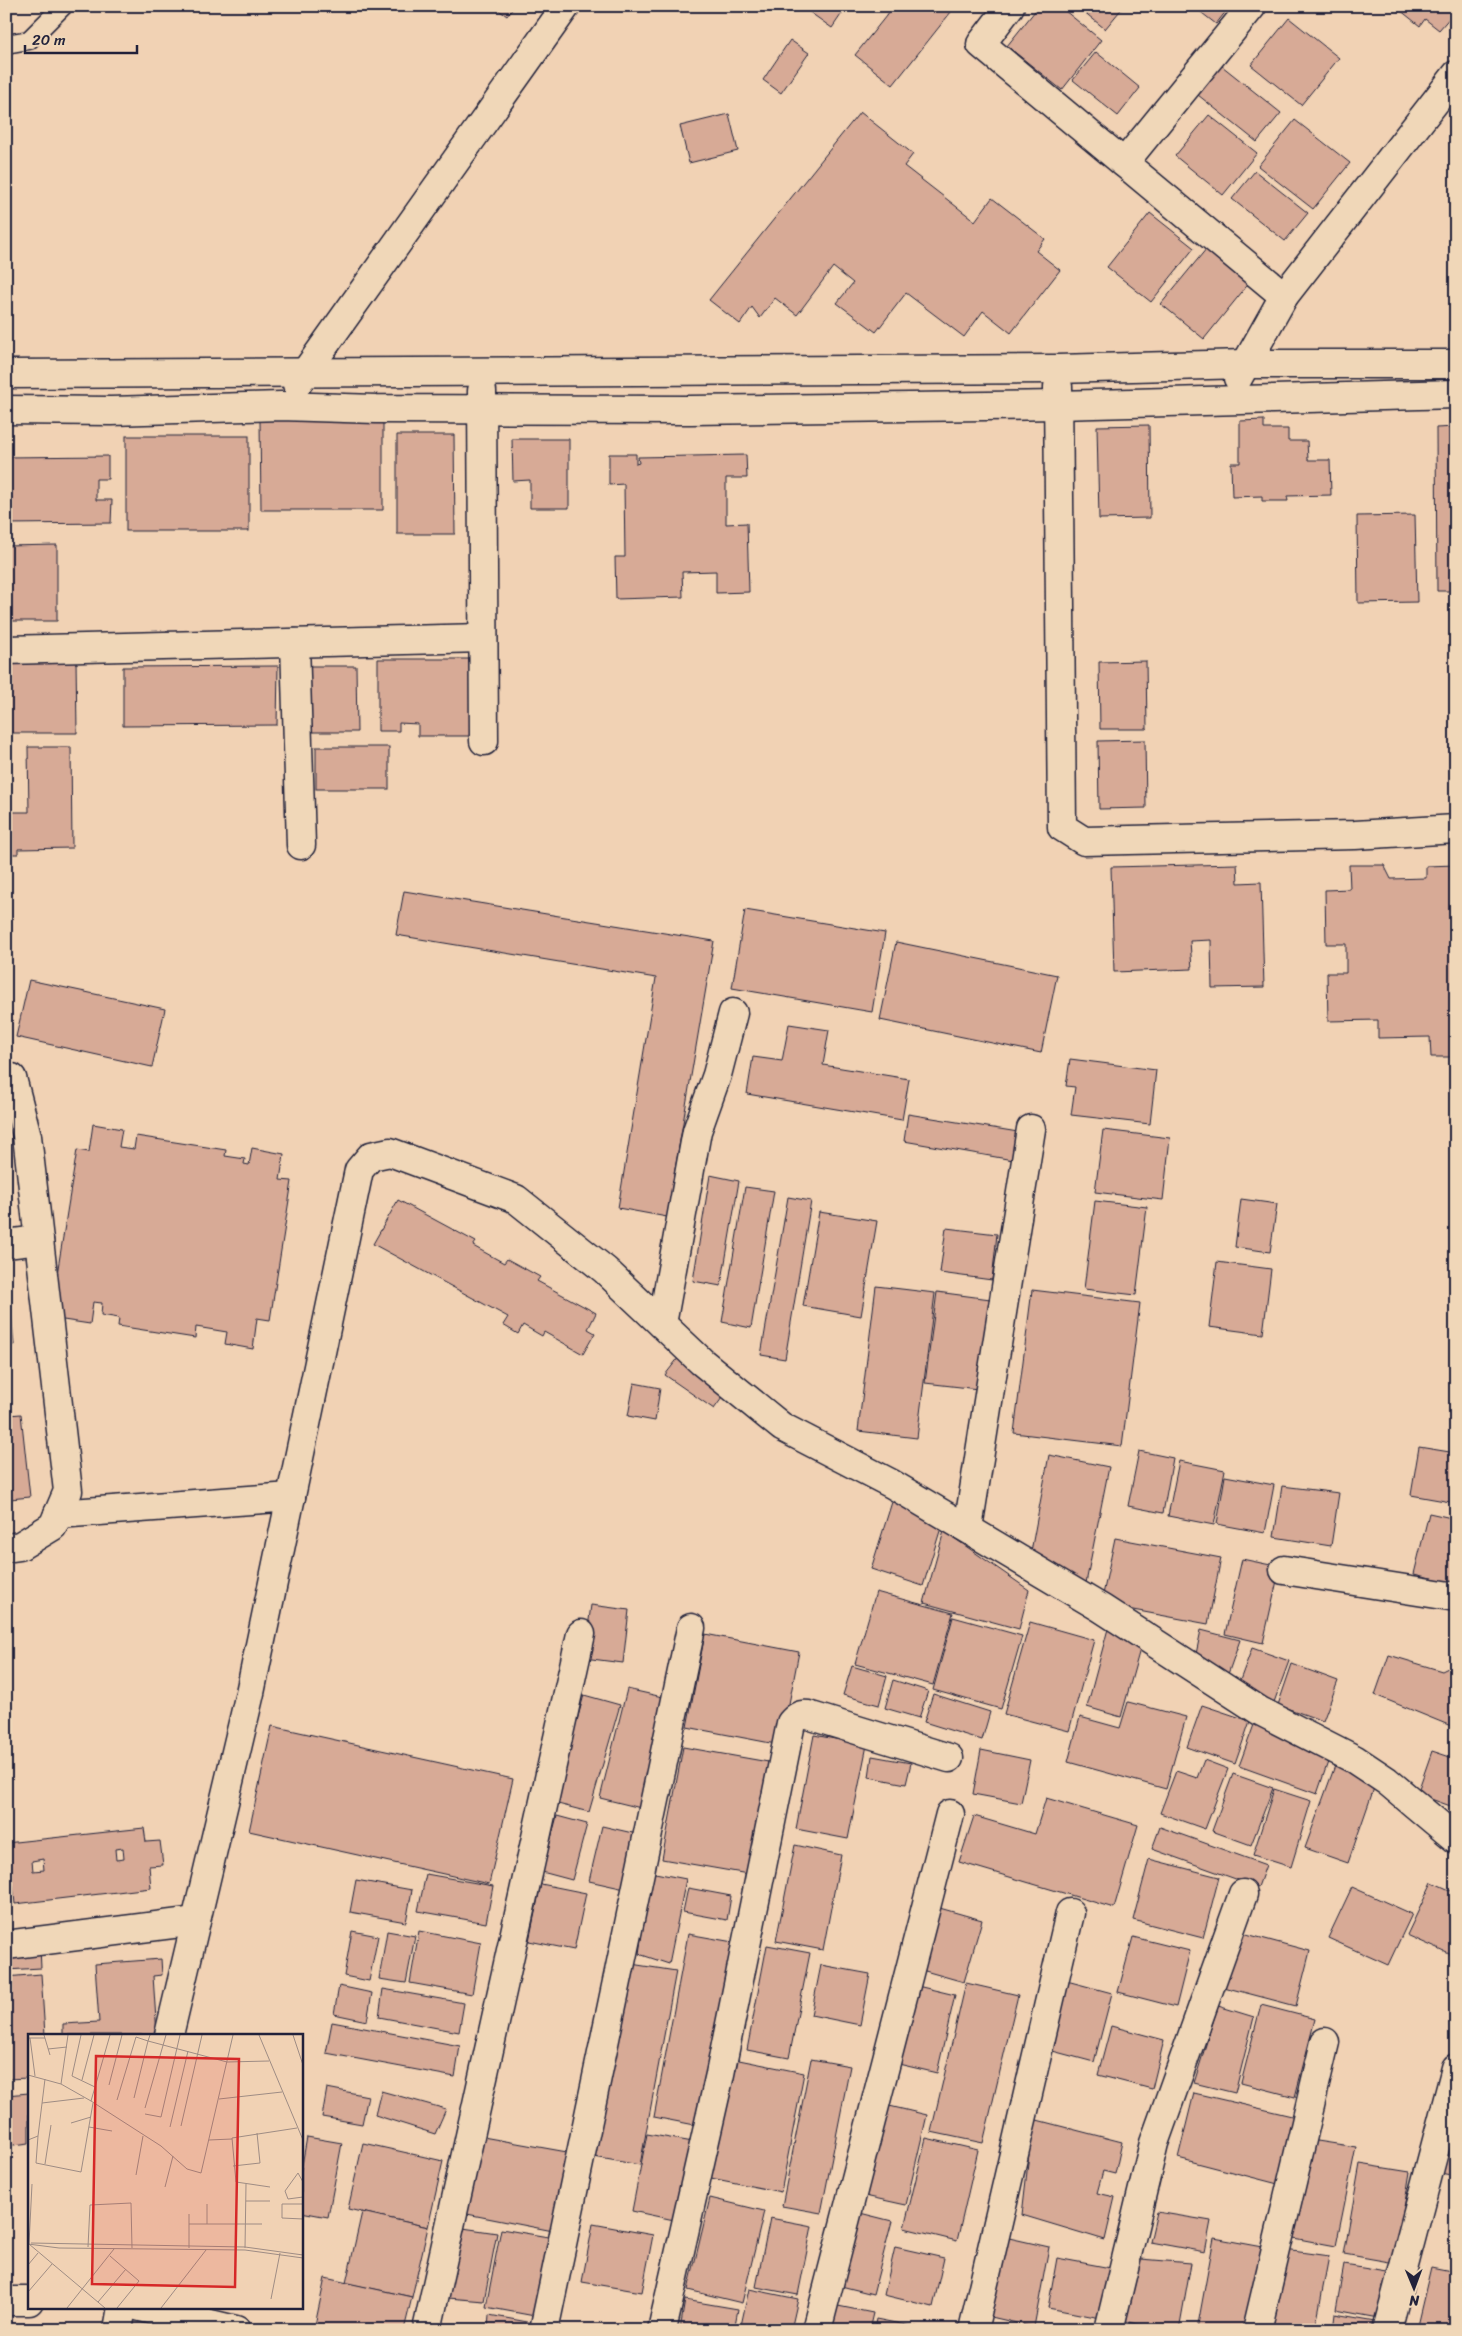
<svg xmlns="http://www.w3.org/2000/svg" width="1462" height="2336" font-family="Sriracha,sans-serif">
	<style>
		.building { fill: #d7aa96; stroke: #22223b; fill-rule: evenodd }
		.lines { fill: none; stroke-linecap: round; stroke-linejoin: round }
		.lane-casing { stroke: #22223b; stroke-width: 21 }
		.street-casing { stroke: #22223b; stroke-width: 31 }
		.lane { stroke: #f0d7b8; stroke-width: 18 }
		.street { stroke: #f0d7b8; stroke-width: 28 }
		.inset-road { fill: none; stroke: #9e8c84; stroke-width: 1 }
		.view { fill: #d62828; fill-opacity: 0.15; stroke: #d62828; stroke-width: 2.5 }
		.inset-edge { fill: none; stroke: #22223b; stroke-width: 2.5 }
	</style>
	<rect width="100%" height="100%" fill="#f1d2b4"/>
	<filter id="ink" filterUnits="userSpaceOnUse"><feTurbulence type="fractalNoise" baseFrequency=".02" numOctaves="2"/><feDisplacementMap in="SourceGraphic" scale="10" xChannelSelector="R" yChannelSelector="G"/><feConvolveMatrix kernelMatrix="1 2 1 2 8 2 1 2 1" color-interpolation-filters="sRGB"/></filter>
	<g filter="url(#ink)">
		<g class="building">
			<polygon points="493,6 515,6 507,16"/>
			<polygon points="801,6 847,6 832,28"/>
			<polygon points="894,6 943,6 951,12 893,85 855,55"/>
			<polygon points="1039,6 1059,6 1101,40 1062,90 1007,46"/>
			<polygon points="1077,6 1124,6 1105,29"/>
			<polygon points="1193,6 1230,6 1216,24"/>
			<polygon points="1395,6 1456,6 1456,18 1452,15 1439,30 1425,19 1420,26"/>
			<polygon points="1289,18 1339,58 1301,105 1251,65"/>
			<polygon points="790,40 809,53 781,93 763,80"/>
			<polygon points="1096,52 1140,88 1118,116 1073,80"/>
			<polygon points="1217,62 1281,113 1257,142 1193,91"/>
			<polygon points="860,112 913,154 904,166 975,221 992,198 1045,239 1036,251 1060,270 1011,333 983,311 964,337 906,293 876,332 837,303 853,283 833,267 797,315 775,298 760,318 752,307 740,324 709,300"/>
			<polygon points="729,114 738,151 689,163 680,126"/>
			<polygon points="1209,115 1257,153 1223,195 1175,156"/>
			<polygon points="1295,120 1350,163 1313,209 1258,166"/>
			<polygon points="1255,171 1308,213 1285,241 1232,199"/>
			<polygon points="1150,213 1194,248 1151,302 1107,267"/>
			<polygon points="1207,248 1250,282 1204,339 1161,304"/>
			<polygon points="383,419 383,510 261,510 260,420"/>
			<polygon points="1264,420 1264,429 1288,429 1288,441 1307,441 1308,460 1330,460 1331,495 1287,496 1288,501 1262,501 1262,496 1232,497 1231,463 1240,463 1240,421"/>
			<polygon points="1149,425 1150,518 1099,519 1097,426"/>
			<polygon points="1456,427 1456,591 1437,591 1436,428"/>
			<polygon points="397,435 454,435 455,534 397,534"/>
			<rect x="126" y="436" width="123" height="95"/>
			<polygon points="512,439 569,439 569,508 530,508 530,480 513,481"/>
			<polygon points="609,454 636,454 636,464 639,463 638,457 746,455 747,478 726,478 726,524 747,523 749,592 716,593 716,571 682,572 683,597 616,599 615,557 625,557 624,484 609,485"/>
			<polygon points="108,456 108,479 96,479 96,500 112,500 111,523 6,524 6,457"/>
			<polygon points="1415,515 1417,602 1358,603 1357,516"/>
			<polygon points="57,545 57,621 6,621 6,546"/>
			<polygon points="378,659 470,659 470,736 418,736 418,724 399,723 399,731 378,731"/>
			<polygon points="8,660 76,660 77,733 9,733"/>
			<polygon points="1146,661 1147,729 1100,729 1099,662"/>
			<polygon points="278,666 277,725 123,726 123,667"/>
			<polygon points="301,666 356,666 357,732 302,732"/>
			<polygon points="1145,740 1146,808 1099,809 1098,741"/>
			<polygon points="28,747 71,747 72,848 18,849 18,854 6,854 6,812 29,812"/>
			<rect x="316" y="747" width="73" height="42"/>
			<polygon points="1237,864 1238,883 1261,882 1264,987 1212,988 1211,940 1190,941 1192,969 1114,972 1111,867"/>
			<polygon points="1349,865 1384,865 1391,879 1426,878 1426,866 1456,865 1456,1057 1431,1057 1430,1037 1378,1038 1378,1020 1328,1021 1327,973 1346,973 1346,944 1326,944 1325,890 1350,889"/>
			<polygon points="404,891 714,941 667,1217 618,1208 656,978 396,935"/>
			<polygon points="745,910 885,933 872,1012 732,988"/>
			<polygon points="896,942 1057,975 1041,1053 880,1020"/>
			<polygon points="29,980 165,1009 152,1067 16,1037"/>
			<polygon points="789,1024 829,1030 823,1065 909,1079 902,1120 747,1094 753,1057 782,1061"/>
			<polygon points="1070,1059 1156,1070 1150,1124 1071,1115 1075,1087 1066,1086"/>
			<polygon points="908,1114 1018,1132 1013,1160 904,1141"/>
			<polygon points="93,1124 122,1129 119,1147 134,1149 136,1136 226,1150 225,1156 245,1159 244,1164 249,1165 252,1148 284,1154 280,1180 292,1181 270,1320 257,1318 253,1349 225,1344 227,1332 196,1327 195,1338 118,1326 119,1318 101,1315 102,1303 93,1302 90,1324 50,1318 77,1150 89,1152"/>
			<polygon points="1103,1130 1170,1138 1163,1200 1095,1192"/>
			<polygon points="710,1175 739,1181 721,1286 693,1281"/>
			<polygon points="745,1187 774,1191 751,1328 722,1322"/>
			<polygon points="788,1197 811,1201 785,1359 761,1355"/>
			<polygon points="1241,1199 1277,1204 1270,1252 1235,1247"/>
			<polygon points="398,1200 476,1242 473,1246 504,1263 507,1259 540,1277 537,1281 596,1313 588,1329 595,1333 583,1354 544,1332 542,1336 523,1325 518,1334 503,1325 508,1317 373,1244"/>
			<polygon points="1095,1201 1147,1207 1136,1295 1084,1289"/>
			<polygon points="819,1212 877,1221 861,1316 803,1306"/>
			<polygon points="946,1228 997,1234 992,1280 940,1273"/>
			<polygon points="1217,1262 1271,1269 1263,1334 1209,1327"/>
			<polygon points="876,1286 935,1293 917,1438 858,1431"/>
			<polygon points="1032,1290 1140,1303 1122,1446 1014,1433"/>
			<polygon points="937,1292 998,1300 987,1390 925,1383"/>
			<polygon points="11,1311 14,1345 6,1345 6,1312"/>
			<polygon points="679,1357 727,1391 714,1409 665,1375"/>
			<polygon points="634,1383 660,1388 655,1421 628,1416"/>
			<polygon points="6,1401 9,1415 21,1414 30,1497 10,1499 11,1508 6,1508"/>
			<polygon points="1419,1447 1456,1453 1456,1503 1411,1495"/>
			<polygon points="1139,1451 1173,1458 1163,1513 1128,1506"/>
			<polygon points="1049,1455 1109,1467 1086,1583 1030,1557"/>
			<polygon points="1179,1461 1225,1470 1214,1525 1168,1516"/>
			<polygon points="1225,1476 1274,1485 1265,1533 1217,1524"/>
			<polygon points="1282,1486 1339,1493 1331,1546 1274,1537"/>
			<polygon points="892,1502 944,1518 923,1586 871,1569"/>
			<polygon points="1429,1513 1456,1519 1456,1584 1414,1574"/>
			<polygon points="944,1531 1029,1590 1019,1629 924,1603"/>
			<polygon points="1115,1538 1221,1558 1208,1624 1101,1604"/>
			<polygon points="1242,1559 1280,1567 1263,1643 1225,1634"/>
			<polygon points="876,1592 953,1613 933,1685 855,1664"/>
			<polygon points="591,1605 629,1610 623,1663 584,1658"/>
			<polygon points="953,1617 1022,1636 1001,1709 933,1690"/>
			<polygon points="1030,1622 1094,1640 1069,1731 1004,1714"/>
			<polygon points="1109,1625 1142,1642 1121,1717 1087,1707"/>
			<polygon points="1201,1630 1240,1640 1227,1677 1195,1659"/>
			<polygon points="705,1634 799,1652 781,1745 687,1727"/>
			<polygon points="1252,1648 1289,1661 1273,1705 1236,1691"/>
			<polygon points="1389,1655 1442,1671 1456,1664 1456,1728 1375,1695"/>
			<polygon points="1292,1664 1338,1681 1323,1721 1278,1705"/>
			<polygon points="852,1666 887,1676 879,1705 843,1695"/>
			<polygon points="893,1680 928,1691 919,1718 885,1708"/>
			<polygon points="627,1689 667,1698 641,1808 600,1798"/>
			<polygon points="933,1694 990,1712 982,1740 924,1722"/>
			<polygon points="584,1695 620,1705 589,1812 554,1803"/>
			<polygon points="1128,1702 1186,1717 1166,1789 1068,1762 1080,1717 1120,1728"/>
			<polygon points="1202,1705 1250,1721 1235,1764 1187,1747"/>
			<polygon points="1255,1722 1329,1759 1317,1794 1239,1766"/>
			<polygon points="272,1726 513,1779 489,1884 249,1831"/>
			<polygon points="814,1735 867,1745 848,1839 796,1829"/>
			<polygon points="683,1747 774,1763 754,1875 662,1859"/>
			<polygon points="981,1750 1030,1760 1021,1803 973,1794"/>
			<polygon points="1432,1751 1456,1759 1456,1808 1417,1794"/>
			<polygon points="872,1756 911,1763 906,1784 869,1777"/>
			<polygon points="1204,1760 1228,1769 1205,1829 1160,1813 1176,1771 1197,1778"/>
			<polygon points="1336,1763 1374,1788 1348,1863 1305,1848"/>
			<polygon points="1233,1774 1273,1788 1251,1845 1212,1831"/>
			<polygon points="1274,1789 1311,1801 1291,1867 1253,1855"/>
			<polygon points="1046,1798 1138,1825 1114,1908 959,1862 974,1816 1035,1834"/>
			<polygon points="557,1816 587,1824 572,1880 542,1872"/>
			<polygon points="602,1826 637,1834 625,1889 589,1881"/>
			<polygon points="1160,1827 1266,1865 1258,1887 1152,1849"/>
			<path d="M144,1828L146,1842L160,1841L163,1865L149,1866L151,1888L15,1904L13,1885L6,1886V1867H8L6,1843ZM123,1848L124,1859L116,1860L115,1849ZM43,1859L44,1870L33,1871L32,1861Z"/>
			<polygon points="795,1845 841,1855 823,1950 776,1941"/>
			<polygon points="1149,1859 1219,1877 1203,1938 1133,1920"/>
			<polygon points="650,1872 686,1879 669,1964 639,1954"/>
			<polygon points="426,1874 493,1886 486,1923 418,1911"/>
			<polygon points="356,1880 412,1890 406,1922 350,1912"/>
			<polygon points="1432,1882 1456,1893 1456,1957 1407,1935"/>
			<polygon points="541,1884 586,1893 574,1950 529,1941"/>
			<polygon points="1352,1887 1412,1914 1388,1965 1328,1938"/>
			<polygon points="688,1888 731,1896 727,1920 683,1912"/>
			<polygon points="936,1907 982,1920 964,1982 918,1969"/>
			<polygon points="352,1931 378,1936 369,1981 344,1976"/>
			<polygon points="387,1931 415,1936 406,1983 379,1979"/>
			<polygon points="419,1931 481,1943 472,1994 410,1983"/>
			<polygon points="1235,1931 1310,1951 1296,2006 1220,1986"/>
			<polygon points="688,1934 733,1942 700,2126 654,2117"/>
			<polygon points="1133,1937 1190,1951 1176,2007 1118,1992"/>
			<polygon points="767,1945 810,1953 789,2058 747,2050"/>
			<polygon points="40,1948 41,1968 6,1970 6,1953"/>
			<polygon points="161,1959 162,1975 153,1976 157,2035 63,2035 63,2024 99,2022 95,1964"/>
			<polygon points="631,1964 676,1971 640,2165 588,2156"/>
			<polygon points="821,1965 870,1974 860,2025 811,2015"/>
			<polygon points="41,1974 45,2035 29,2035 29,2078 6,2079 6,1977"/>
			<polygon points="1063,1980 1112,1993 1094,2062 1045,2049"/>
			<polygon points="966,1983 1018,1995 983,2143 931,2132"/>
			<polygon points="909,1984 955,1995 937,2073 890,2062"/>
			<polygon points="339,1986 372,1993 367,2021 334,2014"/>
			<polygon points="383,1989 464,2003 459,2032 379,2017"/>
			<polygon points="1261,2005 1315,2019 1295,2097 1241,2083"/>
			<polygon points="1218,2006 1254,2017 1235,2093 1194,2083"/>
			<polygon points="332,2022 460,2046 455,2077 326,2053"/>
			<polygon points="1111,2026 1164,2040 1152,2089 1098,2075"/>
			<polygon points="734,2059 804,2073 781,2192 711,2178"/>
			<polygon points="811,2059 850,2066 821,2213 782,2206"/>
			<polygon points="327,2088 368,2096 362,2124 322,2117"/>
			<polygon points="381,2091 446,2109 435,2134 375,2115"/>
			<polygon points="29,2093 29,2143 6,2146 6,2095"/>
			<polygon points="1194,2093 1296,2117 1278,2184 1178,2158"/>
			<polygon points="877,2103 927,2115 906,2205 856,2194"/>
			<polygon points="1033,2119 1122,2142 1115,2174 1103,2171 1097,2193 1115,2197 1105,2240 1022,2215"/>
			<polygon points="1445,2125 1456,2127 1456,2176 1435,2172"/>
			<polygon points="647,2134 693,2142 674,2220 632,2211"/>
			<polygon points="307,2137 342,2143 328,2217 301,2212 301,2171"/>
			<polygon points="483,2137 567,2152 553,2231 467,2214"/>
			<polygon points="926,2138 978,2150 957,2241 904,2228"/>
			<polygon points="1311,2140 1356,2147 1336,2246 1288,2237"/>
			<polygon points="363,2143 443,2161 428,2227 348,2209"/>
			<polygon points="1360,2164 1410,2172 1395,2263 1344,2254"/>
			<polygon points="710,2198 764,2211 742,2303 688,2290"/>
			<polygon points="852,2211 892,2221 873,2294 833,2284"/>
			<polygon points="362,2212 428,2227 412,2297 346,2283"/>
			<polygon points="1157,2212 1211,2221 1205,2252 1150,2242"/>
			<polygon points="770,2218 812,2226 798,2295 756,2287"/>
			<polygon points="593,2224 653,2235 642,2292 582,2282"/>
			<polygon points="463,2228 497,2233 484,2301 448,2298"/>
			<polygon points="501,2229 554,2238 540,2317 486,2307"/>
			<polygon points="1009,2238 1049,2247 1034,2327 987,2316 994,2281"/>
			<polygon points="1214,2238 1263,2247 1247,2330 1197,2330"/>
			<polygon points="895,2247 944,2258 933,2307 884,2295"/>
			<polygon points="1285,2250 1329,2256 1315,2330 1267,2330"/>
			<polygon points="1057,2258 1116,2269 1106,2319 1048,2308"/>
			<polygon points="1141,2259 1191,2263 1179,2330 1159,2330 1126,2321"/>
			<polygon points="1344,2265 1387,2272 1379,2318 1336,2310"/>
			<polygon points="1431,2267 1456,2272 1456,2330 1416,2330"/>
			<polygon points="325,2278 412,2297 404,2330 314,2330"/>
			<polygon points="749,2289 798,2299 791,2330 740,2330"/>
			<polygon points="685,2300 738,2309 734,2330 680,2330"/>
			<polygon points="833,2305 873,2313 869,2330 829,2330"/>
			<polygon points="1335,2314 1376,2321 1375,2330 1333,2330"/>
			<polygon points="489,2315 533,2323 532,2330 488,2330"/>
			<polygon points="876,2319 931,2330 874,2330"/>
		</g>
		<g class="lines">
			<defs>
				<polyline id="lane" points="6,44 29,40 63,6"/>
				<g id="street">
					<polyline points="1010,6 981,44 1284,296"/>
					<polyline points="1124,163 1252,6"/>
					<polyline points="6,374 1057,369 1246,364 1456,364"/>
					<polyline points="1238,378 1284,296 1456,75"/>
					<polyline points="297,384 566,6"/>
					<polyline points="1058,387 1062,827 1084,841 1355,835 1456,829"/>
					<polyline points="482,391 484,741"/>
					<polyline points="6,410 111,411 281,406 376,409 690,410 1058,405 1456,394"/>
					<polyline points="295,643 301,845"/>
					<polyline points="6,650 483,638"/>
					<polyline points="6,1078 12,1078 27,1136 68,1491 53,1526 20,1546 6,1548"/>
					<polyline points="6,1244 39,1240"/>
					<polyline points="662,1324 697,1131 717,1075 733,1013"/>
					<polyline points="58,1514 291,1497"/>
					<polyline points="968,1528 1031,1129"/>
					<polyline points="1284,1570 1456,1597"/>
					<polyline points="6,1945 196,1921"/>
					<polyline points="169,2035 250,1693 359,1170 371,1156 390,1152 516,1199 605,1270 702,1362 782,1427 892,1484 1101,1608 1260,1711 1354,1759 1387,1781 1456,1839"/>
					<polyline points="6,2301 29,2301"/>
					<polyline points="140,2307 236,2330"/>
					<polyline points="118,2330 122,2307"/>
					<polyline points="427,2330 581,1634"/>
					<polyline points="544,2330 691,1628"/>
					<path d="M662,2330L720,2074L791,1723C796,1717 800,1714 808,1715L949,1758"/>
					<polyline points="817,2330 950,1814"/>
					<polyline points="973,2330 1070,1913"/>
					<polyline points="1109,2330 1154,2143 1243,1894"/>
					<polyline points="1257,2330 1325,2042"/>
					<polyline points="1387,2330 1456,2068"/>
				</g>
			</defs>
			<use href="#lane" class="lane-casing"/>
			<use href="#street" class="street-casing"/>
			<use href="#lane" class="lane"/>
			<use href="#street" class="street"/>
		</g>
	</g>
	<g transform="translate(28 2034)">
		<rect width="275" height="275" fill="#f1d2b4"/>
		<path class="inset-road" d="M16,1L22,21M53,1L44,42L67,53M122,1L120,7L199,28L241,27M231,1L275,106M265,1L275,31M1,4H17M2,4L7,42M20,15L39,13M0,41L33,50L63,67L133,112L159,135L173,139L205,1M54,46L66,1M33,50L40,1M81,51L94,1M191,65L254,58M89,66L108,3L120,7L106,64M63,67L82,1M14,69L56,64M117,74L138,1M117,80L133,83L152,1M43,89L63,83M153,92L174,1M61,93L84,97M142,93L160,17M10,102L8,129L53,138L65,69M0,106L10,102L17,45M181,106L204,105M17,130L23,91M205,132L232,129L229,99M108,141L115,102M275,148L270,139L257,157L260,165L275,163M4,150L1,210L77,274M137,153L145,122M242,153L208,148L204,104L269,94M218,167H242M179,170V190M275,170H254V184L275,185M161,190H234M3,209L217,213L275,221M0,210L31,214L217,216L275,224M60,213L62,171L103,169L104,214M161,214V180M217,214L218,150M82,222L111,247L89,274M0,231L10,219M0,258L24,230M243,265L252,219M70,268L98,235M39,274L86,215M133,274L178,216"/>
		<path class="view" d="M68,22L211,25L207,253L64,250Z"/>
		<rect width="275" height="275" class="inset-edge"/>
	</g>
	<rect width="1462" height="2336" fill="none" stroke="#f0d7b8" stroke-width="25"/>
	<rect x="12" y="12" width="1437" height="2311" fill="none" stroke="#22223b" stroke-width="2" filter="url(#ink)"/>
	<g transform="translate(1414 2288) rotate(179)" stroke="#f0d7b8" stroke-width="4" paint-order="stroke">
	<path d="M0-4L9 19L0 12L-9 19Z" fill="#22223b"/>
	<text y="-8" font-size="14" font-weight="bold" text-anchor="middle" fill="#22223b">N</text>
	</g>
	<path d="M25 45v8h112v-8" fill="none" stroke="#22223b" stroke-width="2.5"/>
	<text x="32" y="45" font-size="15" fill="#22223b" stroke="#f0d7b8" stroke-width="4" paint-order="stroke">20 m</text>
</svg>
